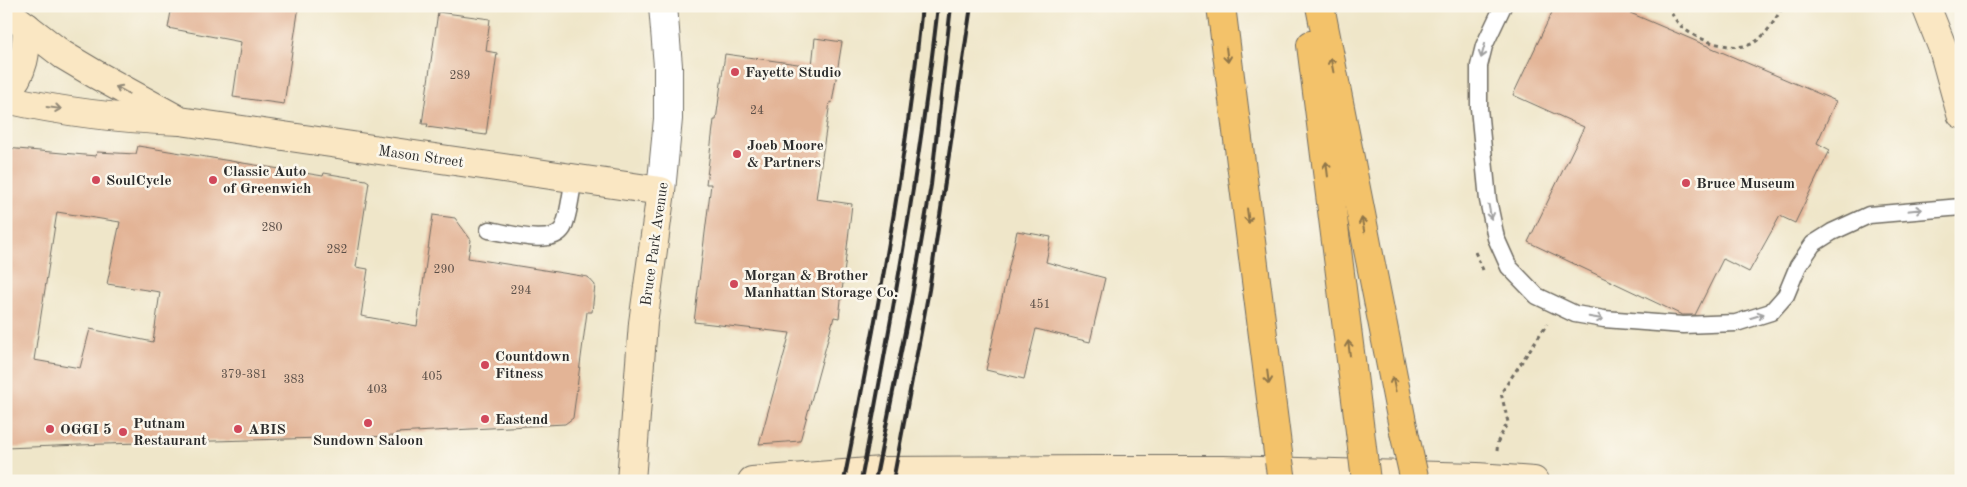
<svg xmlns="http://www.w3.org/2000/svg" width="1967" height="487" font-family="'Old Standard TT',serif">
	<style>
		.building { fill: #e3b496; fill-rule: evenodd }
		.lines { fill: none; stroke-linecap: round; stroke-linejoin: round }
		.service-casing { stroke: #706c62; stroke-width: 19 }
		.minor-casing { stroke: #706c62; stroke-width: 30 }
		.secondary-casing { stroke: #706c62; stroke-width: 30 }
		.motorway-casing { stroke: #706c62; stroke-width: 30 }
		.path { stroke: #706c62; stroke-width: 3; stroke-dasharray: 4 4; stroke-linecap: butt }
		.service { stroke: #fff; stroke-width: 16 }
		.minor { stroke: #fff; stroke-width: 28 }
		.secondary { stroke: #fae7c3; stroke-width: 28 }
		.motorway { stroke: #f3c26a; stroke-width: 28 }
		.rail { stroke: #2b2b2b; stroke-width: 4 }
		.motorway-bridge-casing { stroke: #706c62; stroke-width: 30; stroke-linecap: butt }
		.motorway-bridge { stroke: #f3c26a; stroke-width: 28 }
		.oneway { stroke: #a0a0a0 }
		.oneway2 { stroke: #8f764a }
		.oneway3 { stroke: #928977 }
		.poi-dot { fill: #d1495b; stroke: #fbf7ec; stroke-width: 2 }
		.labels { text-anchor: middle; stroke-width: 5; stroke-linejoin: round; paint-order: stroke }
		.number-label { font-size: 12px; fill: #594d46 }
		.poi-label { font-size: 15px; font-weight: bold; fill: #2b2b2b; stroke: #fbf7ec; text-anchor: start }
		.street-label { font-size: 15px; fill: #2b2b2b; stroke: #fbf7ec }
	</style>
	<rect width="100%" height="100%" fill="#fbf7ec"/>
	<filter id="ink" filterUnits="userSpaceOnUse"><feTurbulence type="fractalNoise" baseFrequency=".02" numOctaves="2"/><feDisplacementMap in="SourceGraphic" scale="10" xChannelSelector="R" yChannelSelector="G"/><feConvolveMatrix kernelMatrix="1 2 1 2 8 2 1 2 1" color-interpolation-filters="sRGB"/></filter>
	<filter id="wash" filterUnits="userSpaceOnUse"><feTurbulence type="fractalNoise" baseFrequency=".0096" numOctaves="4" result="noise"/><feDisplacementMap in="SourceGraphic" scale="20" xChannelSelector="R" yChannelSelector="G"/><feGaussianBlur stdDeviation="1.12" result="paint"/><feColorMatrix in="noise" values="0 0 0 0 0 0 0 0 0 0 0 0 0 0 0 0 0 1.4 0 .05"/><feComposite in="paint" operator="in"/></filter>
	<g filter="url(#wash)">
		<rect width="100%" height="100%" fill="#efe6c9"/>
		<g id="blocks">
			<g class="building">
				<polygon points="172,6 299,6 284,104 233,97 241,42 168,28"/>
				<polygon points="1555,6 1614,6 1836,101 1817,143 1830,150 1795,223 1780,216 1749,272 1723,259 1695,315 1682,315 1528,242 1584,127 1513,95"/>
				<polygon points="438,12 490,19 486,51 497,53 486,135 427,127 428,124 422,124"/>
				<polygon points="815,38 842,42 832,103 830,102 816,199 852,204 839,318 834,317 800,441 759,444 790,333 694,322 711,184 706,184 714,120 716,120 725,54 812,66"/>
				<path d="M138,146L323,176L324,173L366,180L369,182L356,267L368,269L361,316L417,326L433,215L455,218L471,240L468,258L588,277L595,285L592,312H587L573,418L565,424L396,433L395,436L105,444L6,448V148L96,156L97,152L136,154ZM57,212L120,222L107,284L160,292L153,342L90,329L80,368L34,360Z"/>
				<polygon points="1017,231 1051,237 1046,262 1105,278 1090,342 1036,329 1024,379 986,370"/>
			</g>
		</g>
	</g>
	<g filter="url(#ink)">
		<use href="#blocks" fill-opacity="0" stroke="#706c62" stroke-width="1"/>
		<g class="lines">
			<defs>
				<g id="service">
					<polyline points="1503,6 1484,46 1479,66 1479,108 1488,200 1496,238 1509,267 1537,296 1575,314 1604,319 1683,325 1736,323 1771,312 1786,295 1798,266 1813,244 1832,232 1869,215 1961,207"/>
					<path d="M489,230C508,233 552,247 563,228C569,216 571,192 574,178"/>
				</g>
				<polyline id="minor" points="661,191 668,119 668,66 663,6"/>
				<g id="secondary">
					<polyline points="1926,6 1943,49 1961,114"/>
					<polyline points="6,11 63,55 95,74 175,118"/>
					<path d="M6,91C25,74 26,50 27,27"/>
					<path d="M6,99C63,112 122,119 180,121L661,191L643,323L631,481"/>
					<polyline points="752,481 882,471 1096,470 1223,470 1477,477 1534,481"/>
				</g>
				<g id="motorway">
					<polyline points="1221,6 1279,461"/>
					<polyline points="1320,6 1404,432"/>
					<polyline points="1311,45 1360,431"/>
				</g>
			</defs>
			<use href="#service" class="service-casing"/>
			<use href="#minor" class="minor-casing"/>
			<use href="#secondary" class="secondary-casing"/>
			<use href="#motorway" class="motorway-casing"/>
			<g class="path">
				<path d="M1667,6C1671,12 1675,20 1680,25C1693,40 1738,54 1755,42C1768,33 1775,20 1783,6"/>
				<polyline points="1475,252 1483,270"/>
				<polyline points="1497,451 1498,441 1508,422 1501,393 1547,324"/>
			</g>
			<use href="#service" class="service"/>
			<use href="#minor" class="minor"/>
			<use href="#secondary" class="secondary"/>
			<use href="#motorway" class="motorway"/>
			<g class="rail">
				<path d="M844,481C875,324 906,166 922,6"/>
				<path d="M861,481C891,323 920,166 938,6"/>
				<polyline points="875,481 911,302 931,185 951,6"/>
				<polyline points="893,481 929,290 971,6"/>
			</g>
			<defs>
				<g id="motorway-bridge">
					<polyline points="1360,431 1366,481"/>
					<polyline points="1404,432 1415,481"/>
					<polyline points="1279,461 1282,481"/>
				</g>
			</defs>
			<use href="#motorway-bridge" class="motorway-bridge-casing"/>
			<use href="#motorway-bridge" class="motorway-bridge"/>
		</g>
		<defs><path id="oneway-shaft" d="M-6 0H5M1.5-3L5.5 0L1.5 3" fill="none" stroke-width="1.6" stroke-linecap="round" stroke-linejoin="round" transform="scale(1.25)"/></defs>
		<g class="oneway">
			<use href="#oneway-shaft" transform="translate(1483 51) rotate(106)"/>
			<use href="#oneway-shaft" transform="translate(1915 210) rotate(-6)"/>
			<use href="#oneway-shaft" transform="translate(1490 212) rotate(79)"/>
			<use href="#oneway-shaft" transform="translate(1757 316) rotate(-17)"/>
			<use href="#oneway-shaft" transform="translate(1596 318) rotate(10)"/>
		</g>
		<g class="oneway2">
			<use href="#oneway-shaft" transform="translate(1227 55) rotate(83)"/>
			<use href="#oneway-shaft" transform="translate(1332 65) rotate(-101)"/>
			<use href="#oneway-shaft" transform="translate(1327 169) rotate(-97)"/>
			<use href="#oneway-shaft" transform="translate(1248 216) rotate(83)"/>
			<use href="#oneway-shaft" transform="translate(1363 225) rotate(-101)"/>
			<use href="#oneway-shaft" transform="translate(1349 348) rotate(-97)"/>
			<use href="#oneway-shaft" transform="translate(1268 377) rotate(83)"/>
			<use href="#oneway-shaft" transform="translate(1394 384) rotate(-102)"/>
		</g>
		<g class="oneway3">
			<use href="#oneway-shaft" transform="translate(122 90) rotate(-151)"/>
			<use href="#oneway-shaft" transform="translate(54 108) rotate(8)"/>
		</g>
	</g>
	<g class="poi-dot">
		<circle cx="735" cy="72" r="5"/>
		<circle cx="737" cy="154" r="5"/>
		<circle cx="96" cy="180" r="5"/>
		<circle cx="213" cy="180" r="5"/>
		<circle cx="1686" cy="183" r="5"/>
		<circle cx="734" cy="284" r="5"/>
		<circle cx="485" cy="365" r="5"/>
		<circle cx="485" cy="419" r="5"/>
		<circle cx="368" cy="423" r="5"/>
		<circle cx="50" cy="429" r="5"/>
		<circle cx="238" cy="429" r="5"/>
		<circle cx="123" cy="432" r="5"/>
	</g>
	<g class="labels">
		<g class="number-label">
			<text x="460" y="79">289</text>
			<text x="757" y="114">24</text>
			<text x="272" y="231">280</text>
			<text x="337" y="253">282</text>
			<text x="444" y="273">290</text>
			<text x="521" y="294">294</text>
			<text x="1040" y="308">451</text>
			<text x="244" y="378">379-381</text>
			<text x="432" y="380">405</text>
			<text x="294" y="383">383</text>
			<text x="377" y="393">403</text>
		</g>
		<g class="poi-label">
			<text x="745" y="77">Fayette Studio</text>
			<text x="747" y="150">Joeb Moore<tspan x="747" dy="17">&amp; Partners</tspan></text>
			<text x="223" y="176">Classic Auto<tspan x="223" dy="17">of Greenwich</tspan></text>
			<text x="106" y="185">SoulCycle</text>
			<text x="1696" y="188">Bruce Museum</text>
			<text x="744" y="280">Morgan &amp; Brother<tspan x="744" dy="17">Manhattan Storage Co.</tspan></text>
			<text x="495" y="361">Countdown<tspan x="495" dy="17">Fitness</tspan></text>
			<text x="495" y="424">Eastend</text>
			<text x="133" y="428">Putnam<tspan x="133" dy="17">Restaurant</tspan></text>
			<text x="60" y="434">OGGI 5</text>
			<text x="248" y="434">ABIS</text>
			<text x="368" y="445" text-anchor="middle">Sundown Saloon</text>
		</g>
		<g class="street-label">
			<text transform="translate(421 156) rotate(8)" y="5">Mason Street</text>
			<text transform="translate(654 244) rotate(-82)" y="5">Bruce Park Avenue</text>
		</g>
	</g>
	<rect width="1967" height="487" fill="none" stroke="#fbf7ec" stroke-width="25"/>
</svg>
